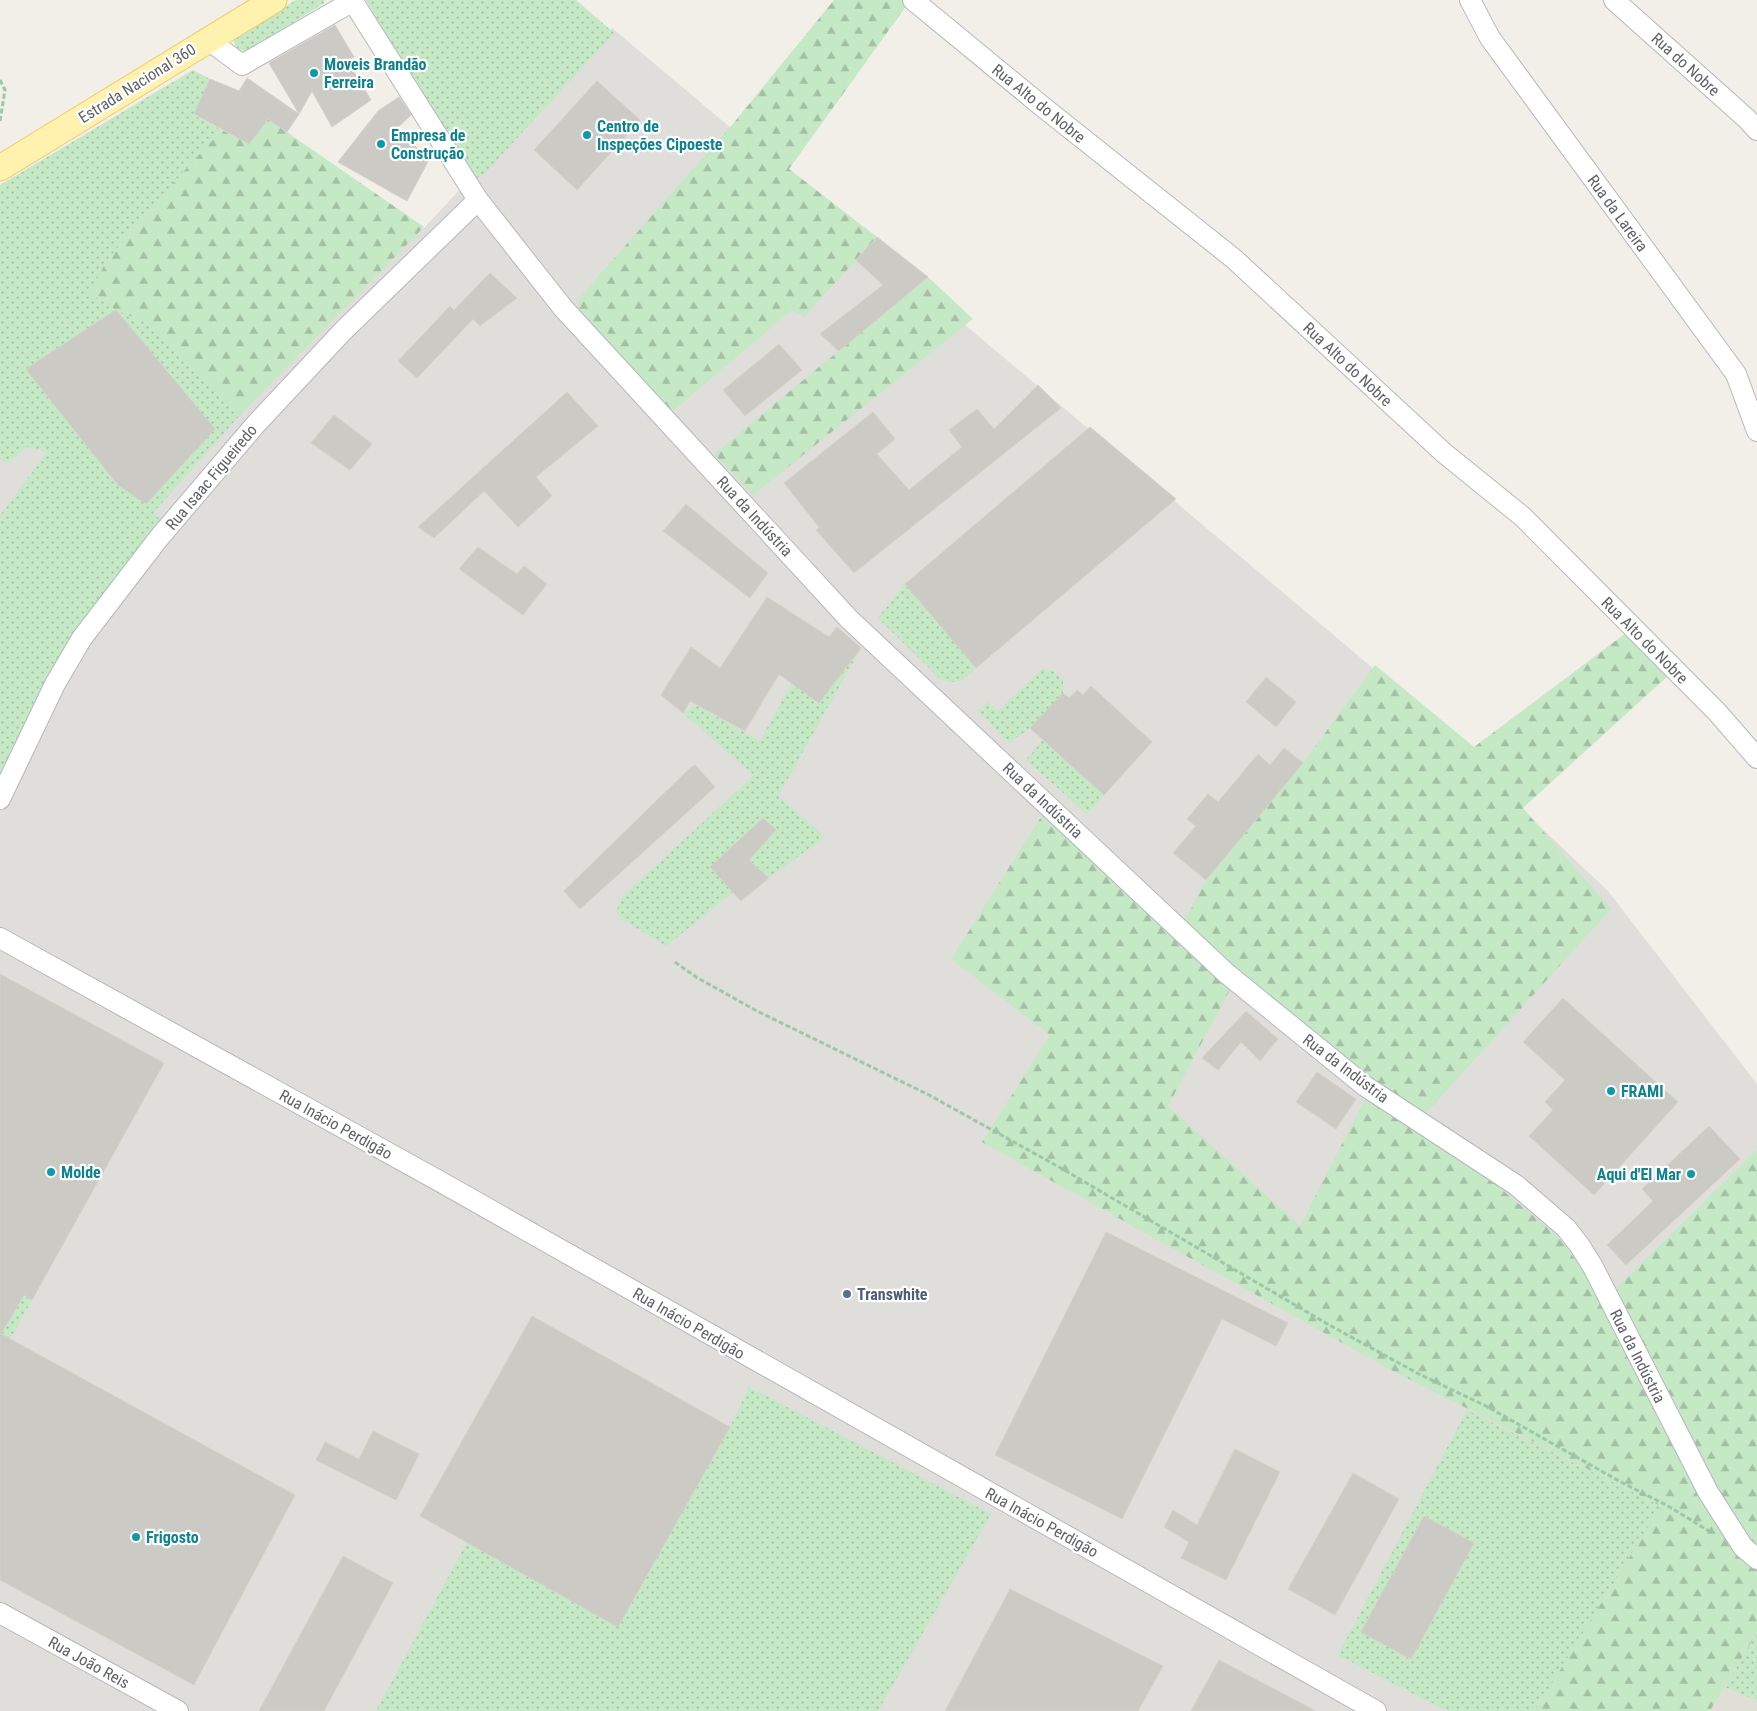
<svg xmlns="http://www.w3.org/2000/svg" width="1757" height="1711" font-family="'Roboto Condensed',sans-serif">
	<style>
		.industrial { fill: #e0deda }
		.education { fill: #e1ded6 }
		.grass { fill: url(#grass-dots) }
		.forest { fill: url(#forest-firs) }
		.building { fill: #cccac5; stroke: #d6d1c6 }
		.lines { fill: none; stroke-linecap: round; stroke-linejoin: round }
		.minor-casing { stroke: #b5b8bc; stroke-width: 22 }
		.major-casing { stroke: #f2c960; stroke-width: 27 }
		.path { stroke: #9cc7a9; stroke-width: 3; stroke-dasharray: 5 2.5; stroke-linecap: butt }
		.minor { stroke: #fff; stroke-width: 20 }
		.major { stroke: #fff2af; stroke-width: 25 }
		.culture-dot { fill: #0f9aa8; stroke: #fff; stroke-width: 2 }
		.service-dot { fill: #5c6f8a; stroke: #fff; stroke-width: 2 }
		.labels { text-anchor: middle; stroke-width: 4.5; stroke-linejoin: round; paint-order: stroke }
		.culture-label { font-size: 16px; font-weight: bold; fill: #0d838f; stroke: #fff; text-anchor: start }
		.street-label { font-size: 16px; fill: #5f6368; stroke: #fff }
		.service-label { font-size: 16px; font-weight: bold; fill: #4e5e75; stroke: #fff; text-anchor: start }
	</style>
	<defs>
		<pattern id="grass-dots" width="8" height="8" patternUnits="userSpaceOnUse" patternTransform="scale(1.25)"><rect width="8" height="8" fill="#c5e8c5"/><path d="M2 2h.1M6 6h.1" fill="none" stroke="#a3c0a4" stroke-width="1.8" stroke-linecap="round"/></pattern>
		<pattern id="forest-firs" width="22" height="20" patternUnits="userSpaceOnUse" patternTransform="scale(1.25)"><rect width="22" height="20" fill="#c5e8c5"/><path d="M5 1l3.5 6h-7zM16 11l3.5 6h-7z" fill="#a3c0a4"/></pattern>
	</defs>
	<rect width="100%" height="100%" fill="#f1efe8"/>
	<polygon class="industrial" points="612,28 1368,664 1608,891 1757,1084 1757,1711 0,1711 0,205 169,109 423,229"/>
	<polygon class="education" points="1757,1632 1757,1711 1710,1711 1729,1680"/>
	<g class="grass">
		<path d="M296,0H324V3L250,50C242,52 234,49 234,40Z"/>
		<polygon points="366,0 576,0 614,33 485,173 471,182"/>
		<polygon points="193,70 210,79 194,115 222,130 184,171 107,260 90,293 116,310 147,323 171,342 187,365 240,415 153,513 164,522 0,776 0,516 47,452 27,447 7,463 0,459 0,185"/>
		<path d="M905,584L976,668C963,681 960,685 941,680L878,618Z"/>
		<polygon points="861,648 778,796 825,837 769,878 749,860 776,830 763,818 710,867 733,892 666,946 620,918 616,911 623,896 754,775 683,713 696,705 760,741 792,683 819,703"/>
		<polygon points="1043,668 1055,672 1063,680 1063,693 1030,728 1009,743 978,710 988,702 998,711"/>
		<polygon points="1043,740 1104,795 1087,814 1026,760"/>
		<polygon points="0,1282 32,1300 0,1357"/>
		<polygon points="749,1387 991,1514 878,1711 376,1711 467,1542 730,1427"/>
		<polygon points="1467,1410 1661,1506 1535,1711 1447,1711 1338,1655"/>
		<polygon points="1757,1632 1757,1701 1725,1687"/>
	</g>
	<g class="forest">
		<polygon points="834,0 907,0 909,2 789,169 877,237 804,317 792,310 667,416 575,314 580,297 732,125"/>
		<polygon points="268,119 424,227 240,415 187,365 171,342 147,323 116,310 90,293 107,260 184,171 222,130 249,144"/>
		<polygon points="928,277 973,319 753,495 714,454"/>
		<polygon points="1630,630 1671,673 1523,808 1611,909 1419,1121 1179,924 1190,911 1206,880 1303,763 1375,665 1474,747"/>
		<polygon points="1047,811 1234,982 1168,1106 1300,1226 1367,1095 1480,1171 1558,1237 1583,1270 1602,1302 1757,1150 1757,1632 1710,1711 1535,1711 1661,1506 1389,1369 982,1142 1050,1035 951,959 1041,817"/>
	</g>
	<g class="building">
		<polygon points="335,25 354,57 347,61 371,100 332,127 312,91 299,114 269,63"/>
		<polygon points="247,78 299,114 287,132 268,119 249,144 194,114 210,79 239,91"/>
		<polygon points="597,81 640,120 577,190 534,150"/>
		<polygon points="399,97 411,115 392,133 431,156 407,201 338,162 378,111"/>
		<polygon points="877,237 928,277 839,351 820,334 883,285 856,260"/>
		<polygon points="490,273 517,298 480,326 473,319 417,378 398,361 450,306 454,310"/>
		<polygon points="116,310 215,429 146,504 118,485 26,369"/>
		<polygon points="779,344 802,370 745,416 723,390"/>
		<polygon points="1038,385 1061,408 854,573 816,530 819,527 784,483 873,412 895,439 877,454 909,490 962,447 949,430 977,409 994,429"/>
		<polygon points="567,392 598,426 536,477 552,496 518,527 484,491 434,538 418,527"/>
		<polygon points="334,415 372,444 350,470 311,443"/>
		<polygon points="1090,427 1176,499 976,668 905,584"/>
		<polygon points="686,504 768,573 750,598 663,531"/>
		<polygon points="478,547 517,574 524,566 547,584 523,615 459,569"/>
		<polygon points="767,597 829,637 837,627 861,648 819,703 779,674 745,731 690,701 683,713 661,695 691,647 720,668"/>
		<polygon points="1266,677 1296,702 1276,727 1246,702"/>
		<polygon points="1091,686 1152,742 1104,795 1030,728 1063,693 1069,698 1077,690 1083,695"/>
		<polygon points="1284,748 1303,763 1206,880 1173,853 1196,826 1187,819 1208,794 1218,802 1258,754 1270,765"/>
		<polygon points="695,765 715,787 580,909 564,891 689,769"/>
		<polygon points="763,818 776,830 749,860 769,878 741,901 710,867"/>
		<polygon points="0,974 164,1063 32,1300 24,1295 1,1334 295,1495 194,1685 0,1580"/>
		<polygon points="1563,998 1678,1102 1594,1195 1529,1136 1553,1110 1545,1102 1565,1080 1523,1042"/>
		<polygon points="1246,1011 1278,1039 1260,1061 1241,1042 1218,1070 1202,1058"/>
		<polygon points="1317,1072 1356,1099 1336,1129 1296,1102"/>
		<polygon points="1709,1126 1740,1159 1626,1265 1607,1245 1653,1201 1642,1189"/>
		<polygon points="1106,1232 1288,1323 1276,1346 1222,1319 1122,1519 995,1455"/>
		<polygon points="532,1316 730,1427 618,1627 420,1516"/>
		<polygon points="373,1431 419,1454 396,1500 316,1460 325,1442 359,1459"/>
		<polygon points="1235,1449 1280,1472 1226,1580 1181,1558 1189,1542 1164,1527 1173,1510 1197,1525"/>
		<polygon points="1353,1473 1399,1499 1335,1615 1288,1589"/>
		<polygon points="1424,1516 1474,1543 1411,1659 1361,1632"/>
		<polygon points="343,1556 393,1583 324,1711 259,1711"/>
		<polygon points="1010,1589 1163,1666 1138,1711 945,1711"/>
		<polygon points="1219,1660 1316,1711 1191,1711"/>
	</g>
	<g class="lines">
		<defs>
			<g id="minor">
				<polyline points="352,0 478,200 563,308 849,619 1226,973 1365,1086 1516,1185 1566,1228 1580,1246 1593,1267 1708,1492 1743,1547 1757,1559"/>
				<polyline points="913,0 1043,107 1233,258 1444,453 1523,517 1717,712 1757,758"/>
				<polyline points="1470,0 1490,38 1736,374 1757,431"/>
				<polyline points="1614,0 1747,119 1757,130"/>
				<polyline points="207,39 242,65 353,1"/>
				<polyline points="0,799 55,684 82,638 158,539 256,424 343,331 478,200"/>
				<polyline points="0,938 441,1182 1376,1711"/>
				<polyline points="0,1613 178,1711"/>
			</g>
			<polyline id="major" points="0,168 274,0"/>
		</defs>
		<use href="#minor" class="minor-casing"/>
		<use href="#major" class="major-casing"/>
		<g class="path">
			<polyline points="0,80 5,90 0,121"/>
			<polyline points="675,962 696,977 757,1011 929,1095 1059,1167 1331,1326 1419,1374 1486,1406 1619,1481 1668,1506 1709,1531"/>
		</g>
		<use href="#minor" class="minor"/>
		<use href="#major" class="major"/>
	</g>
	<g class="culture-dot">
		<circle cx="314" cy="73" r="5"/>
		<circle cx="587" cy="135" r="5"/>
		<circle cx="381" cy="144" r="5"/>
		<circle cx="1611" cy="1091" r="5"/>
		<circle cx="51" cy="1172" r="5"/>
		<circle cx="1691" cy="1174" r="5"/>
		<circle cx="136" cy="1537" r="5"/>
	</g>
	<circle class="service-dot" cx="847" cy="1294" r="5"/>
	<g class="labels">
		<g class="culture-label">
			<text x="324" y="70">Moveis Brandão<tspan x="324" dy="18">Ferreira</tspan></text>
			<text x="597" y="132">Centro de<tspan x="597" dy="18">Inspeções Cipoeste</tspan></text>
			<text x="391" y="141">Empresa de<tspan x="391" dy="18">Construção</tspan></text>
			<text x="1621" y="1097">FRAMI</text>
			<text x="61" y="1178">Molde</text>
			<text x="1681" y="1180" text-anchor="end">Aqui d'El Mar</text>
			<text x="146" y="1543">Frigosto</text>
		</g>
		<g class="street-label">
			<text transform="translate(1686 64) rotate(42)" y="6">Rua do Nobre</text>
			<text transform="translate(137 83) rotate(-32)" y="6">Estrada Nacional 360</text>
			<text transform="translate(1039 103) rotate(39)" y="6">Rua Alto do Nobre</text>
			<text transform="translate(1618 213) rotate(54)" y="6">Rua da Lareira</text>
			<text transform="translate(1348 364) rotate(43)" y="6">Rua Alto do Nobre</text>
			<text transform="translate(211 477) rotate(-50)" y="6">Rua Isaac Figueiredo</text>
			<text transform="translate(755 516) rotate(47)" y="6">Rua da Indústria</text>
			<text transform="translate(1645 640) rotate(45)" y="6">Rua Alto do Nobre</text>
			<text transform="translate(1043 800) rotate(43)" y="6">Rua da Indústria</text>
			<text transform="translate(1346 1068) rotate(37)" y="6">Rua da Indústria</text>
			<text transform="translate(336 1124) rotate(29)" y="6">Rua Inácio Perdigão</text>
			<text transform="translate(689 1323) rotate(30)" y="6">Rua Inácio Perdigão</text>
			<text transform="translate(1638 1356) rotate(63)" y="6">Rua da Indústria</text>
			<text transform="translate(1042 1522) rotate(29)" y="6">Rua Inácio Perdigão</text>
			<text transform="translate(89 1662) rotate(29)" y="6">Rua João Reis</text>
		</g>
		<g class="service-label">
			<text x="857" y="1300">Transwhite</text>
		</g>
	</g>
</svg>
